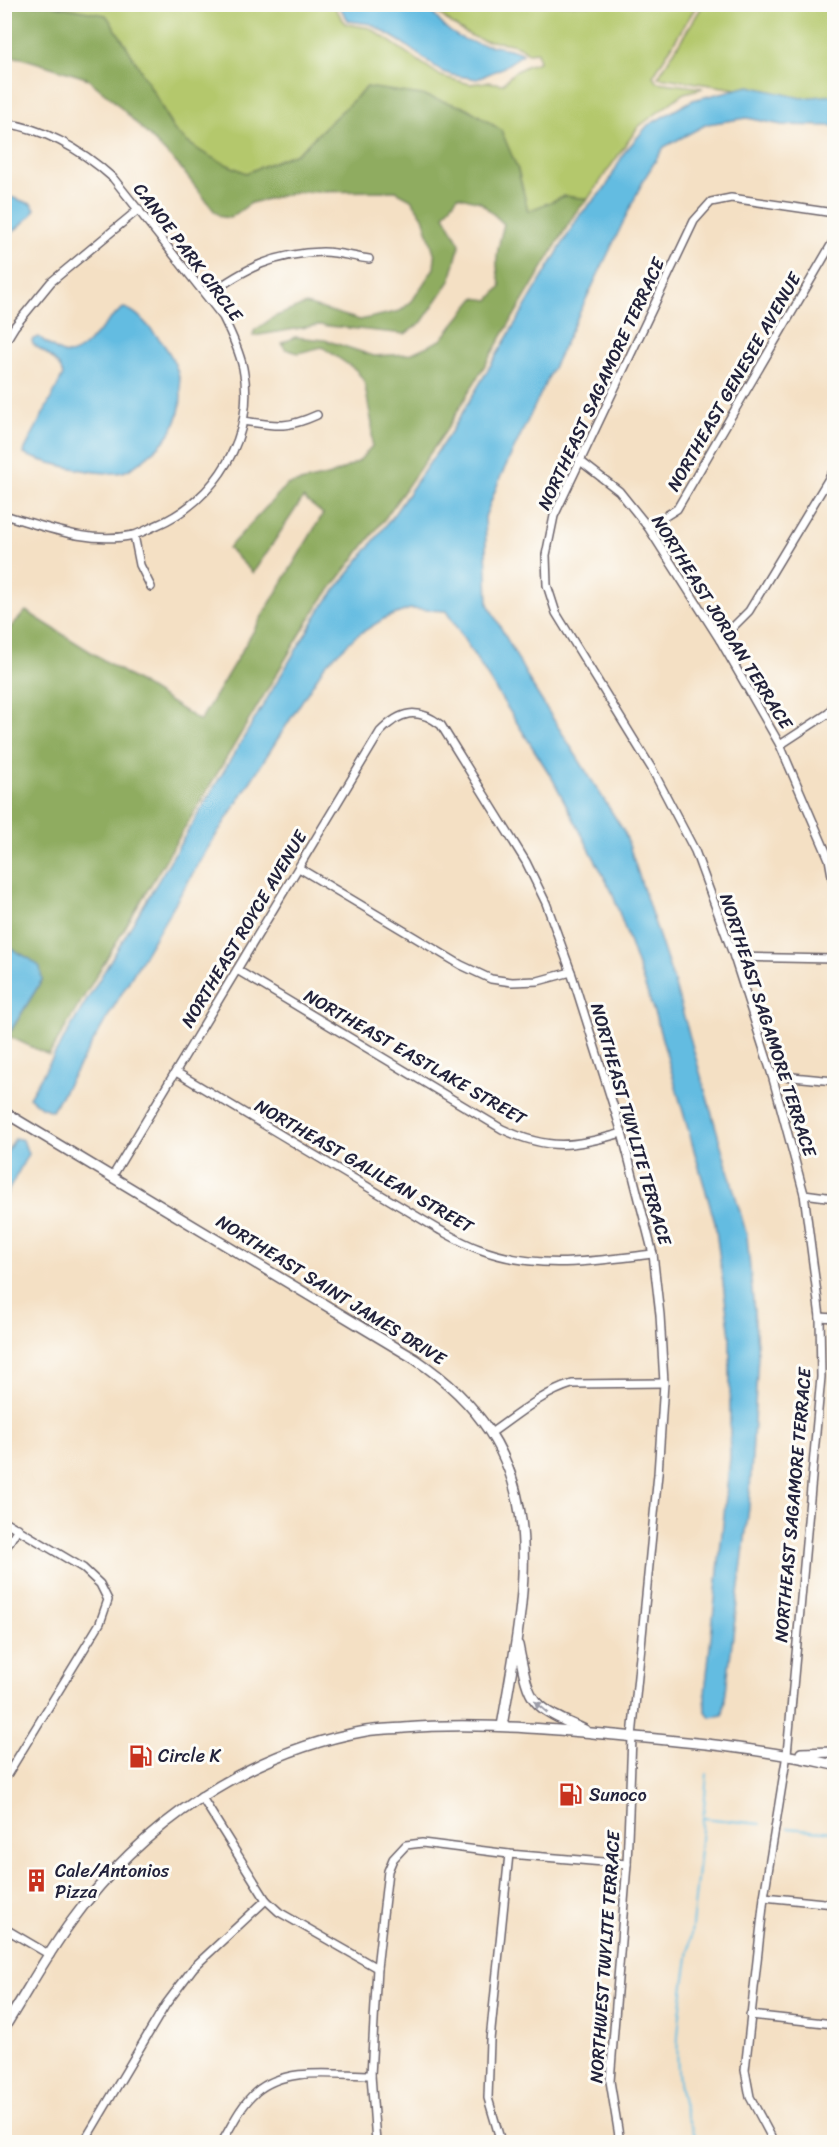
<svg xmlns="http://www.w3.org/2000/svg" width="839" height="2147" font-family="Sriracha,sans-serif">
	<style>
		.green { fill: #b4c86c; stroke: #6b7554; stroke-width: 1.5 }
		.forest { fill: #8fac60; stroke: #58674e; stroke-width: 1.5 }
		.water { fill: #64bce1; stroke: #436f8e; stroke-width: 1.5 }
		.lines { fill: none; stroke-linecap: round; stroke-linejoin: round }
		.stream { stroke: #64bce1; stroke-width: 2 }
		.street-casing { stroke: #6c646b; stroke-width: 10 }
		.secondary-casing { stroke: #6c646b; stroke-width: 12 }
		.street { stroke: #fff; stroke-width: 7 }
		.secondary { stroke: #fff; stroke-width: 9 }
		.oneway { fill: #9c9ca7 }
		.labels { text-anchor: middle; stroke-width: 6; stroke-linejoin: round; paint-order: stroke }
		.street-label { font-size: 18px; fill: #22223b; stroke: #fdfcf7 }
		.poi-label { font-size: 18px; fill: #22223b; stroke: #fdfcf7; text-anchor: start }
	</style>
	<rect width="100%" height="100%" fill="#fdfcf7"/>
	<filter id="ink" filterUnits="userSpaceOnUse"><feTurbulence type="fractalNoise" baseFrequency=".0167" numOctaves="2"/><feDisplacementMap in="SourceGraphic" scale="12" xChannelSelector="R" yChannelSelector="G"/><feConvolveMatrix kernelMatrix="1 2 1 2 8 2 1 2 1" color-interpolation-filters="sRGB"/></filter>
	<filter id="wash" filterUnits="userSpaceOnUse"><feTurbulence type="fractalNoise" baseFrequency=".008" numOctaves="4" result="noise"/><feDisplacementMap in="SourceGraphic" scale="24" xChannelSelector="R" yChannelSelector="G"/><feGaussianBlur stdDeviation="1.35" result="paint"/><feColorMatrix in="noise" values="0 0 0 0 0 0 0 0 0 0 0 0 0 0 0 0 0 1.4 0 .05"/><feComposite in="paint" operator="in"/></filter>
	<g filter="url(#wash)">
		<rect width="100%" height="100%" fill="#f4e0c4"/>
		<g class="green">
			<path d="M51,5H333L346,24L370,28L441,76L451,79L470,84L487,82L503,84L513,73L526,66L539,62L537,52L528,53C516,41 499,43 483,40C468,37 440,17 432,5H697L653,76L657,82L703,88L684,93L638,127L588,199L564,196L528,212L518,170L367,87L299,152L246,173L207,156L175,133L158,99L138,68L67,8Z"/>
			<polygon points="703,5 834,5 834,104 658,77"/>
		</g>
		<path class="forest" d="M5,5H51L106,15C125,41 140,70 157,98C164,109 168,126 178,134C198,153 221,162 246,173L299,152L367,87L422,95L467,108L501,130L518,170L528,211L565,196L588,199L575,213L447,429L386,517L316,608L49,1055L8,1036L42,980L30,959L5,945L4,634L26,611L200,721L323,514L303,498L253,573L228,548L287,485L331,475L358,462L372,446V424L364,381L356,370L322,347L298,353L285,349L282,343L295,337L325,340L374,356L410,354L441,340L475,298L489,300L501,286C493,262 498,247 504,224L480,202L458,196L444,215L460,244L450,281L422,322L405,334L319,325L253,336L254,331L274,317L306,304L360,320L400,311L412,301L434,268L435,256L423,217L411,199L396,191L297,192L251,203L230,218L222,217L215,212L180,167L111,98L86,78L22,58L5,56Z"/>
		<g class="water">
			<path d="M338,5H427C443,29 456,41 487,45C500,47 511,48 523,54L502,68L477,79L452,75L443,72L401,42L371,24L349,21Z"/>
			<polygon points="749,86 801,98 834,95 834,126 782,125 747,118 707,124 664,147 644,179 500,478 485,517 488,604 533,687 625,833 674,982 747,1236 758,1355 749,1507 723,1715 710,1717 705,1710 705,1693 730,1458 730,1336 715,1223 656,1018 612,892 552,778 446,611 410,609 385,618 356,636 325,665 206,851 52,1111 41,1107 29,1097 320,610 390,520 451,432 579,216 606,187 624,153 648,125 693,100"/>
			<polygon points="5,195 31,204 35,209 31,216 5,239"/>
			<path d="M124,308C138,312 145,323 155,334C189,371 192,422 150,454C142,461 133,469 123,472C103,477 44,463 24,454L25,449L63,375C59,360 45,353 33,344L32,341L33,339L39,337C46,342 54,350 63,353C82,361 106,317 124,308Z"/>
			<polygon points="5,945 30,959 40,967 42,980 5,1040"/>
			<polygon points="15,1138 23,1140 28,1154 5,1197 5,1155"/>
		</g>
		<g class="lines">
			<g class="stream">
				<polyline points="703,1818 760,1824"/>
				<polyline points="788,1828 834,1832"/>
				<path d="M699,2142C662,2080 682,2009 690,1942C697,1886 702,1830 707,1774"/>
			</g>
		</g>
	</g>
	<g filter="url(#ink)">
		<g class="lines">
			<defs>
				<g id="street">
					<path d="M4,123C46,129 82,150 113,178L223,317C231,333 239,350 243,368C257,434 216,501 155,526C148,529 141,533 134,535C90,545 46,527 4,515"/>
					<path d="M207,296C245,268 275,253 323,252C338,252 354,257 369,259"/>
					<polyline points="4,344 15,326 51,282 139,209"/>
					<path d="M243,421C276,426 286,429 317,415"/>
					<polyline points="579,460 619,491 648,527 720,640 780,745 829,859 834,887"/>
					<polyline points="648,527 677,509 834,240"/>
					<polyline points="134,535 140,565 151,587"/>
					<polyline points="720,640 749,611 834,470"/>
					<polyline points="780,745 829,713 834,704"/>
					<polyline points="299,868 461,965 491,979 512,982 538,981 571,972"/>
					<polyline points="734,957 834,959"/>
					<path d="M237,970L502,1129C549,1151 574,1147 622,1133"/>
					<path d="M176,1072L438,1229C451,1236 465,1244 479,1249C536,1271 594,1261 653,1254"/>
					<polyline points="772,1075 834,1081"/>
					<path d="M112,1177L380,732C400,711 417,707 441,725L526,862L546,903L571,972L622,1133L653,1254L660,1315L664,1383L658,1474L632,1737L627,1864L610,2081L620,2142"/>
					<polyline points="804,1194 834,1198"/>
					<polyline points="820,1317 834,1318"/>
					<path d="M491,1433C517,1415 542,1393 572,1384L664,1383"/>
					<polyline points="4,1521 83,1568 100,1584 108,1600 100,1623 4,1780"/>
					<polyline points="4,1551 18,1528"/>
					<polyline points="201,1796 266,1900 279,1912 377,1968"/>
					<polyline points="764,1897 834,1904"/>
					<polyline points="4,1928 50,1955"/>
					<polyline points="750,2015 834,2024"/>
					<polyline points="84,2142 166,2004 194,1967 266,1900"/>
					<path d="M222,2142C232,2125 241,2105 256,2092C286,2066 335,2075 371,2075"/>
					<polyline points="376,2142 371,2075 377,1968 388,1871 393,1859 406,1845 422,1843 509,1854 627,1864"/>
					<polyline points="501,2142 488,2098 490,2040 509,1854"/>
					<polyline points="774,2142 750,2097 745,2070 764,1897 787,1754 821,1377 820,1317 804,1194 772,1075 734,957 695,851 652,769 556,613 547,585 546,555 554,516 694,221 711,202 731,198 834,213"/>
				</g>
				<g id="secondary">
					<path d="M4,1112L415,1359C558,1455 527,1580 502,1726"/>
					<path d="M518,1645C530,1705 529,1705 585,1730"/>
					<polyline points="801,1753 834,1752"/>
					<path d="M4,2028C26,1993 46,1956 71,1922C141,1825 247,1752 366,1731C378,1729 392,1729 404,1728C464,1723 522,1727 582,1732C666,1740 752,1746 834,1765"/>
				</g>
			</defs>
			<use href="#street" class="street-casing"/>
			<use href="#secondary" class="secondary-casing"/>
			<use href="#street" class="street"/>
			<use href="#secondary" class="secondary"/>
		</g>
		<defs><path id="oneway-solid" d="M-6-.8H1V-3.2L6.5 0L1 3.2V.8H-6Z" transform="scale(1.5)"/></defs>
		<use class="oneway" href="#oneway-solid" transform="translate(541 1707) rotate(-139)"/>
	</g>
	<defs>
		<symbol id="fuel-bare" viewBox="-9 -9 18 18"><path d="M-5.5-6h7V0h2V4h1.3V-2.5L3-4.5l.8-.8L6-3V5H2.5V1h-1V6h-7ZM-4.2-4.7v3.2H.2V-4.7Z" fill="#c8321e" stroke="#fdfcf7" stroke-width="2.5" paint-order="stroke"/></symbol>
		<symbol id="building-bare" viewBox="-9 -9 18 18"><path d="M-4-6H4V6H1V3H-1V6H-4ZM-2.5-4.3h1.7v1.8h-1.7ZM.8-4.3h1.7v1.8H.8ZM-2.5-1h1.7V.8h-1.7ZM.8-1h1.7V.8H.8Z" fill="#c8321e" stroke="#fdfcf7" stroke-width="2.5" paint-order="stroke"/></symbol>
	</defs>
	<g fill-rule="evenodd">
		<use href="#fuel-bare" x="124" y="1740" width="33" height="33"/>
		<use href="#fuel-bare" x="554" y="1778" width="33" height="33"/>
		<use href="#building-bare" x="20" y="1864" width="33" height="33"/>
	</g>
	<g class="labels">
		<g class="street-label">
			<text transform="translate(188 252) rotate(53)" y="6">CANOE PARK CIRCLE</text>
			<text transform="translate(734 382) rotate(-60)" y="6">NORTHEAST GENESEE AVENUE</text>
			<text transform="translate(601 384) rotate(-65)" y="6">NORTHEAST SAGAMORE TERRACE</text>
			<text transform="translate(722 622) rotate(58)" y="6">NORTHEAST JORDAN TERRACE</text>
			<text transform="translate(244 929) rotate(-59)" y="6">NORTHEAST ROYCE AVENUE</text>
			<text transform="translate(768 1025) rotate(72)" y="6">NORTHEAST SAGAMORE TERRACE</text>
			<text transform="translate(415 1057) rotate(30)" y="6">NORTHEAST EASTLAKE STREET</text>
			<text transform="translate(631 1124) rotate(74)" y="6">NORTHEAST TWYLITE TERRACE</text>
			<text transform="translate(364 1166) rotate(30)" y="6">NORTHEAST GALILEAN STREET</text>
			<text transform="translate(331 1290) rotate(32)" y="6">NORTHEAST SAINT JAMES DRIVE</text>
			<text transform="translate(793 1505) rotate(-85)" y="6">NORTHEAST SAGAMORE TERRACE</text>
			<text transform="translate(605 1957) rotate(-86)" y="6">NORTHWEST TWYLITE TERRACE</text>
		</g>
		<g class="poi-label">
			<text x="158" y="1762">Circle K</text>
			<text x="589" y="1801">Sunoco</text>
			<text x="55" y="1877">Cale/Antonios<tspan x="55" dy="21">Pizza</tspan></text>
		</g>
	</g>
	<rect width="839" height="2147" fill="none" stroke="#fdfcf7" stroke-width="24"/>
</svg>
